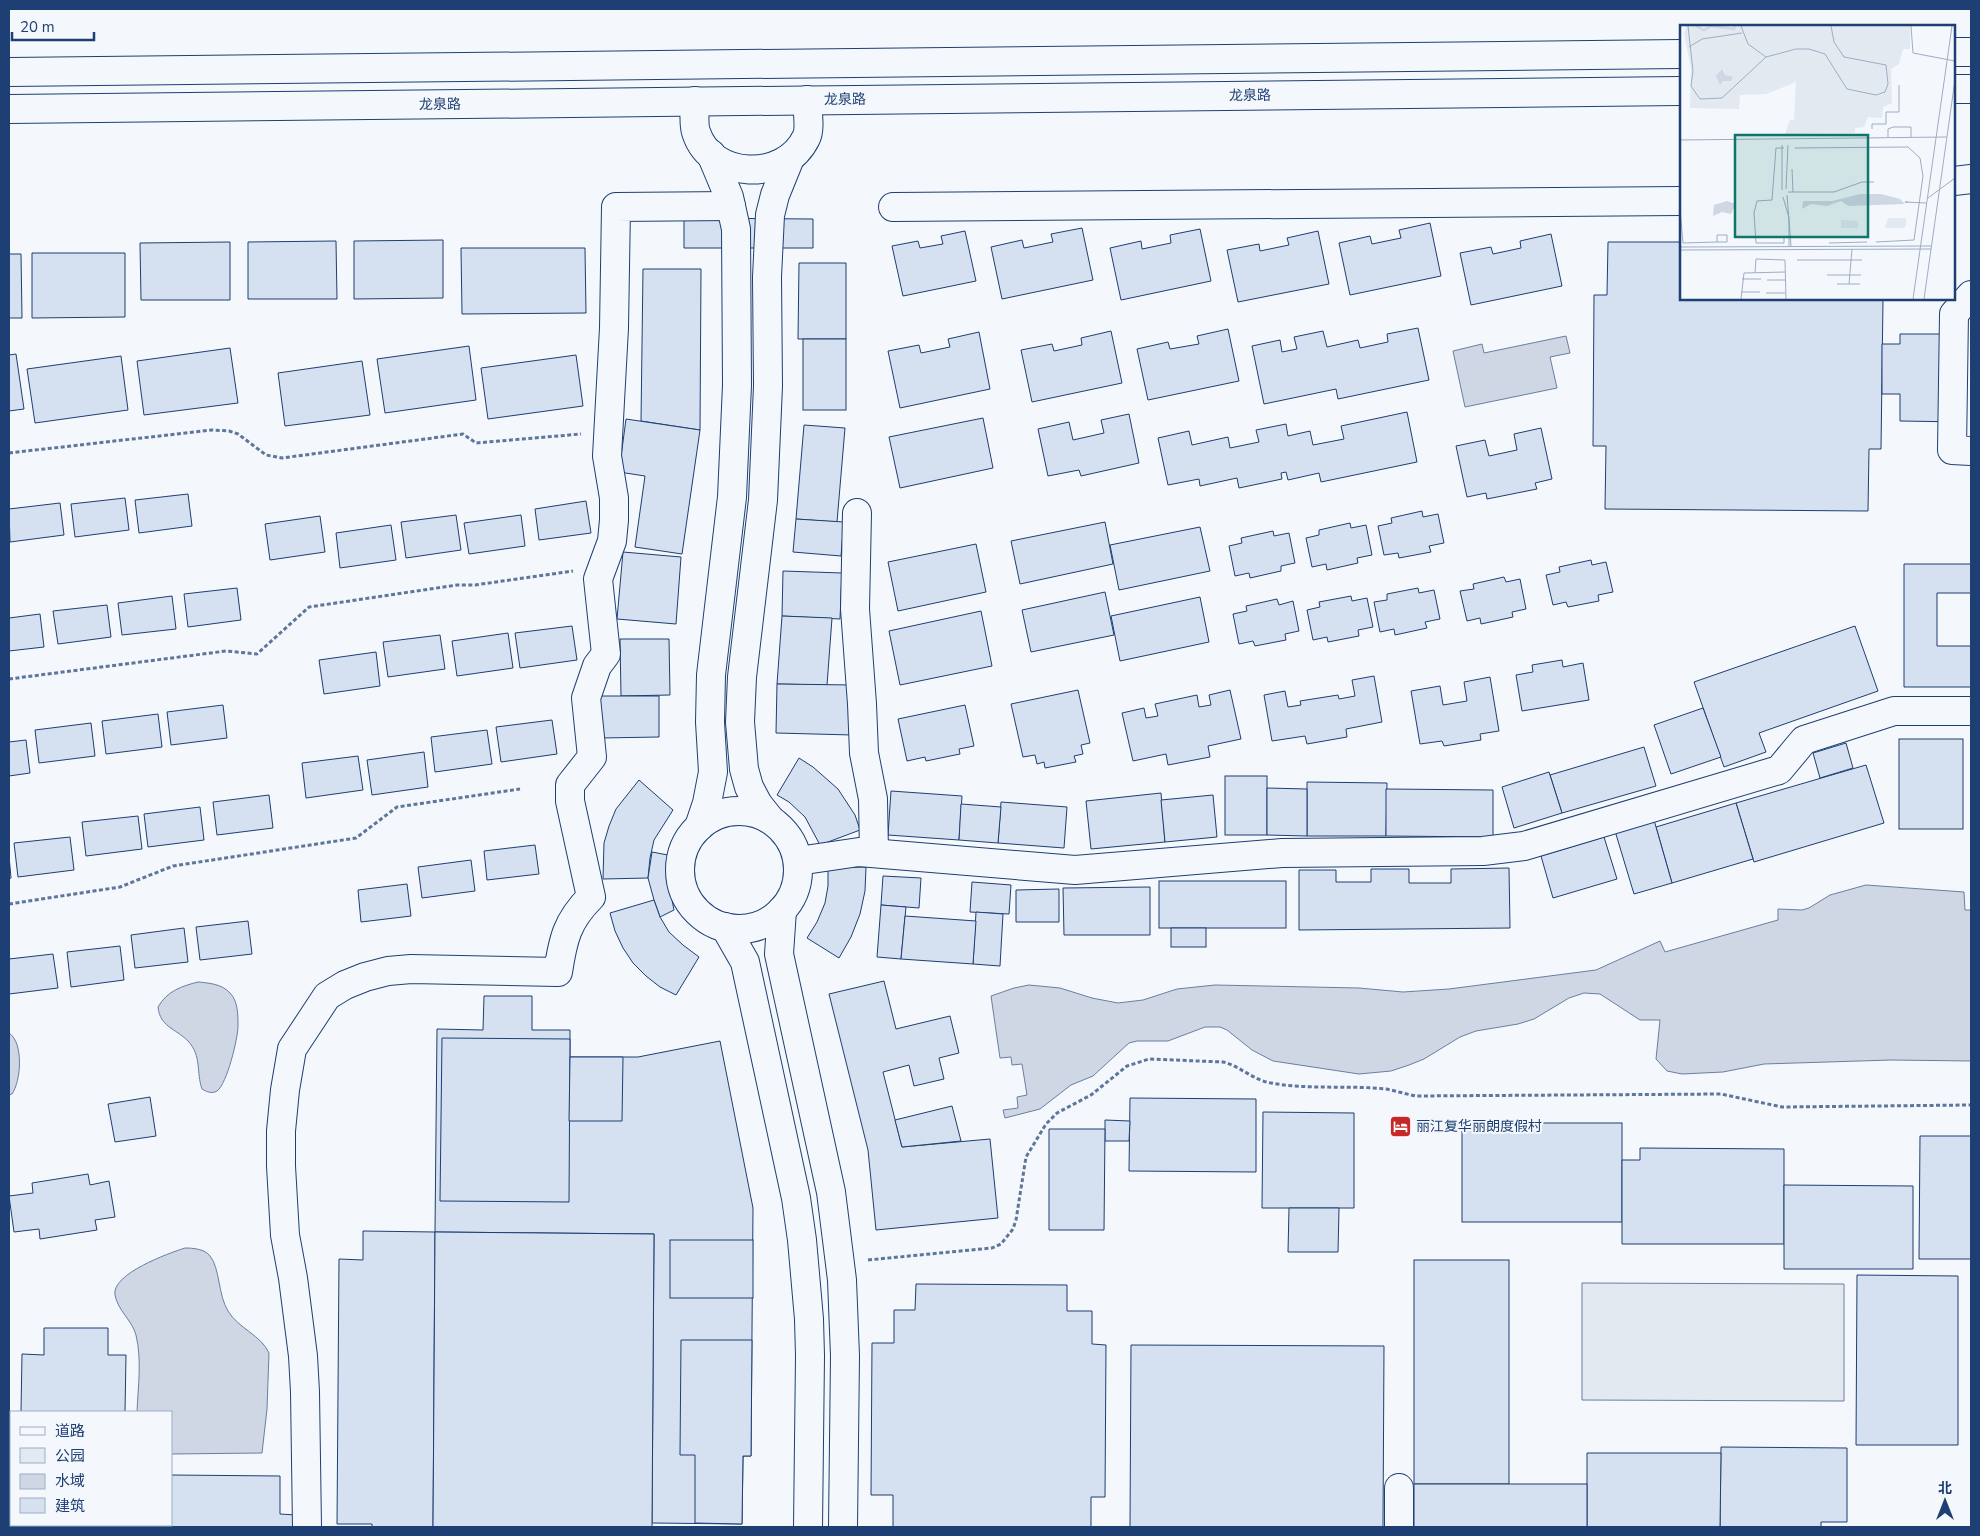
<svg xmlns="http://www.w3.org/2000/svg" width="1980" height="1536" font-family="'Nunito Sans','Noto Sans SC',sans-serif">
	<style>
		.green { fill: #e3e9f0; stroke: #687fa3 }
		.water { fill: #cfd7e4; stroke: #687fa3 }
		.building { fill: #d5e0f0; stroke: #1d3f73 }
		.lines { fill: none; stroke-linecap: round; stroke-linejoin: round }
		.minor-casing { stroke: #1d3f73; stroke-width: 30 }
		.major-casing { stroke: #1d3f73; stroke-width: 30 }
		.path { stroke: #5e769c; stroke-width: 3; stroke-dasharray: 4 2.5; stroke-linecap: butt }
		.minor { stroke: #f4f7fb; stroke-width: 28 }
		.major { stroke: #f4f7fb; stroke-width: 28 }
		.labels { text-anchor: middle; stroke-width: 4; stroke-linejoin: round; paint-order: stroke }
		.street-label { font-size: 14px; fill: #1d3f73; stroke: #f4f7fb }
		.poi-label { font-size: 14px; fill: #1d3f73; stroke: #f4f7fb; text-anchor: start }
		.inset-river { fill: none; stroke: #cfd7e4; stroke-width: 2.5 }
		.inset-road { fill: none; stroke: #9eadc5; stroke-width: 1 }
		.view { fill: #0f766e; fill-opacity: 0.15; stroke: #0f766e; stroke-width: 2.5 }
		.inset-edge { fill: none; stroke: #1d3f73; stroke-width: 2.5 }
	</style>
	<rect width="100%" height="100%" fill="#f4f7fb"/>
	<polygon class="green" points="1582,1283 1844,1284 1844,1401 1582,1400"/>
	<g class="water">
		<polygon points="1566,336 1570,353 1550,357 1557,388 1465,407 1453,351 1482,344 1484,353"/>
		<polygon points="1866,885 1964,892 1965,910 1971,910 1971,1061 1891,1060 1764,1064 1723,1072 1682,1074 1667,1071 1656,1059 1660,1020 1640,1020 1600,994 1584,993 1569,998 1534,1019 1518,1024 1476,1031 1460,1037 1424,1059 1409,1065 1391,1071 1359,1074 1273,1061 1252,1050 1227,1030 1220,1027 1205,1027 1168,1041 1137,1041 1129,1043 1093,1076 1071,1085 1040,1109 1005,1118 1003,1110 1018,1108 1017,1097 1027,1095 1022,1064 1012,1065 1011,1057 1000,1058 991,996 1014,988 1029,985 1060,988 1092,998 1118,1003 1143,1000 1177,989 1215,985 1359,988 1403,992 1449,989 1596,970 1660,941 1665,952 1778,920 1778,909 1802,910 1809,908 1830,895"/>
		<path d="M198,982C209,983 222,984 230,993C238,1001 238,1015 238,1026C238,1038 227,1084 217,1091C212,1094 207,1092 202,1089C196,1072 202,1056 188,1041C175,1028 160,1027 158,1007C167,991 182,986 198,982Z"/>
		<path d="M9,1033C24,1043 21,1081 12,1094L9,1095Z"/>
		<path d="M185,1248C193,1248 205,1249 210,1256C220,1268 218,1295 228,1311C239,1329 261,1335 269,1353L267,1409L262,1453L171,1454V1412H137C138,1387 142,1360 136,1335C132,1320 118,1311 115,1295C111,1274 169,1253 185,1248Z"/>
	</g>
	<g class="building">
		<polygon points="684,218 813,219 813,248 684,248"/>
		<polygon points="1430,223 1441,276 1350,295 1339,243 1370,236 1372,244 1401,238 1399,230"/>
		<polygon points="1082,228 1093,280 1002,299 991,247 1022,240 1024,248 1053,242 1051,234"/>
		<polygon points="1200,229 1211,281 1121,300 1110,248 1141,241 1142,249 1171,243 1170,235"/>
		<polygon points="965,231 976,281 903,296 892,246 918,241 920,248 943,244 941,236"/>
		<polygon points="1318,231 1329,284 1238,302 1227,250 1259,244 1260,251 1289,245 1287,238"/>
		<polygon points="1551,234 1562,286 1471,305 1460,253 1491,247 1493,254 1521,248 1520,241"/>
		<polygon points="443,240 443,298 354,299 354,241"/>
		<polygon points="336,241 337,299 248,299 248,242"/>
		<polygon points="230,242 230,300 141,300 140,243"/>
		<polygon points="1608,242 1681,242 1681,299 1883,299 1881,449 1869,449 1868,511 1605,509 1606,446 1593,446 1594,295 1607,295"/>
		<polygon points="461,248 585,248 586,313 462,314"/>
		<polygon points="32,253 125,253 125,317 32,318"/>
		<polygon points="9,254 21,254 22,318 9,318"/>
		<polygon points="799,263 846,263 846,339 798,339"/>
		<polygon points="643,269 701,269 700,430 641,421"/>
		<polygon points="1418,328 1429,380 1338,399 1336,389 1264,404 1252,346 1280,340 1282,352 1297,349 1294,337 1323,331 1327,347 1358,340 1360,348 1388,342 1387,334"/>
		<polygon points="1228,329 1239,381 1148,400 1137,349 1168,342 1170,349 1199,344 1197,336"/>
		<polygon points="1111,331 1122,383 1032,402 1021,350 1052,344 1054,351 1082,345 1081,338"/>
		<polygon points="979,332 990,389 900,408 888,351 919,345 921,353 950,347 948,339"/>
		<polygon points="1900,334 1964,334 1963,422 1900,421 1900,394 1882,394 1882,344 1900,344"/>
		<rect x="803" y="339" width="43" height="71"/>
		<polygon points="469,346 476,400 385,413 377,359"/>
		<polygon points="230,348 238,403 144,415 137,361"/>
		<polygon points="16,354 24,409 9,411 9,355"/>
		<polygon points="576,355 583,406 488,419 481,368"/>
		<polygon points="121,356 128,410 35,423 27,369"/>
		<polygon points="362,361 370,415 285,426 278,373"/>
		<polygon points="1407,412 1417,462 1321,482 1319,473 1288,480 1286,472 1281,473 1282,479 1239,488 1237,478 1200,486 1199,479 1168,485 1158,438 1189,431 1192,445 1228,437 1230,448 1259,442 1256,430 1286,424 1288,436 1310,431 1313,445 1344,439 1341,426"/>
		<polygon points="1129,414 1139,463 1081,476 1079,470 1048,476 1038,429 1069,422 1073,440 1104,433 1101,420"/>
		<polygon points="983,418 993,468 900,488 889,437"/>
		<polygon points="626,419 700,430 682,554 635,547 645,476 619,472"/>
		<polygon points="804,425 845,428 837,522 796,519"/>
		<polygon points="1541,428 1552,479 1535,483 1537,489 1487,499 1486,493 1467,497 1456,446 1485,440 1489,456 1517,450 1514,434"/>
		<polygon points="188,494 192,526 139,533 135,500"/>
		<polygon points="125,498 129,530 75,537 71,504"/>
		<polygon points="586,501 591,533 539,540 535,509"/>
		<polygon points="60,503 64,535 10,542 9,509"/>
		<polygon points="1422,511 1423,517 1438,514 1444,543 1429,546 1431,552 1399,558 1398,553 1384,555 1378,526 1392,523 1391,518"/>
		<polygon points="456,515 461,550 406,558 401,522"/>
		<polygon points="521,515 525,546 469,554 464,523"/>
		<polygon points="320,516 325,552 270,560 265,524"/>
		<polygon points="796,519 844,522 841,556 793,552"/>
		<polygon points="1105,522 1113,564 1020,584 1011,541"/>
		<polygon points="1350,523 1351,528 1366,525 1372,555 1357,558 1358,563 1327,570 1326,564 1312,567 1306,538 1319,535 1319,530"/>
		<polygon points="391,525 396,560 340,568 336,533"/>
		<polygon points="1200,527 1210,571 1119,590 1110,545"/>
		<polygon points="1273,531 1274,536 1289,533 1295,563 1281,566 1281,571 1250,578 1249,573 1235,576 1229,546 1242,543 1241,538"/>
		<polygon points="976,544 986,592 898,611 888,562"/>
		<polygon points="623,552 681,557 676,624 617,619"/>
		<polygon points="1591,560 1592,565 1606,562 1613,592 1598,595 1599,601 1568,607 1566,602 1553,605 1546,575 1560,572 1559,567"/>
		<polygon points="1904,564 1971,564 1971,593 1937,593 1937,646 1971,646 1971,687 1904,687"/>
		<polygon points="783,571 842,573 840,619 782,616"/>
		<polygon points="1504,577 1506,582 1520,579 1526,609 1512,612 1513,617 1481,624 1480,618 1467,621 1460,591 1474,589 1473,584"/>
		<polygon points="237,588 241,620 188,627 184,594"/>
		<polygon points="1418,588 1419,593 1434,590 1440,619 1425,622 1427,628 1395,635 1394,629 1380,632 1374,602 1387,600 1387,594"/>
		<polygon points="1105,592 1114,635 1031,652 1022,610"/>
		<polygon points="172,596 176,629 122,635 118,603"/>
		<polygon points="1351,596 1352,601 1367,598 1373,627 1358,630 1359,636 1328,642 1327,637 1313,640 1307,610 1320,607 1319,602"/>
		<polygon points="1200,597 1209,642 1120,661 1111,616"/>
		<polygon points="1277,599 1279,605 1293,601 1299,631 1285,634 1286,640 1255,646 1253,641 1239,644 1233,614 1247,611 1246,606"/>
		<polygon points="107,605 111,637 58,644 53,611"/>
		<polygon points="981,611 992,666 900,685 889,631"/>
		<polygon points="40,614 44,647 9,651 9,618"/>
		<polygon points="782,616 832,618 827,685 777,684"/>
		<polygon points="572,626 577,660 520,668 515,633"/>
		<polygon points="1855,626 1878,691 1759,733 1766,752 1724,767 1694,682"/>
		<polygon points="508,633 513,668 457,676 452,641"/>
		<polygon points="440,635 445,669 388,677 383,642"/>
		<polygon points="620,639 669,639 670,695 621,696"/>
		<polygon points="376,652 380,686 324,694 319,660"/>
		<polygon points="1562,660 1563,667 1583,663 1589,700 1522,711 1516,675 1533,672 1532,665"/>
		<polygon points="1374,676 1382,722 1346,729 1347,737 1307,744 1305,736 1272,741 1264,695 1285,691 1288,707 1301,705 1300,701 1338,695 1339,699 1355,696 1352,680"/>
		<polygon points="1490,677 1499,731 1480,734 1481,740 1444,746 1442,741 1420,744 1411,691 1440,686 1443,705 1467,701 1464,682"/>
		<polygon points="777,684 853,685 852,735 776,733"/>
		<polygon points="1078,690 1090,743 1081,745 1083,754 1074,756 1076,762 1045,768 1044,762 1037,764 1035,755 1023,757 1011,704"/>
		<polygon points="1230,690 1241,739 1208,746 1210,757 1168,765 1166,754 1133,761 1122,713 1144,708 1146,718 1158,716 1155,704 1197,695 1199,707 1211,705 1209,695"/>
		<polygon points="600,696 659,696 659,737 601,738"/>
		<polygon points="223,705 227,738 171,745 167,712"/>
		<polygon points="965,705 974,746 959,749 960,754 926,761 925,757 907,761 898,719"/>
		<polygon points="1703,708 1721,757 1671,774 1654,725"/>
		<polygon points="158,714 162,747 106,754 102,721"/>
		<polygon points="552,720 557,754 501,762 496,727"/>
		<polygon points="91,723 95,756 39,763 35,730"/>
		<polygon points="487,730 492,764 435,772 431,737"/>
		<rect x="1899" y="739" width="64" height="90"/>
		<polygon points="26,740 30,773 9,776 9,742"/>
		<polygon points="1846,743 1853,768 1820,778 1813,753"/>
		<polygon points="1644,747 1656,786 1562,813 1550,775"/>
		<polygon points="424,752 428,787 372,795 367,760"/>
		<polygon points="358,756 363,790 306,798 302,763"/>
		<polygon points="799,758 813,767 838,789 855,815 860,830 820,845 805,817 789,802 777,795"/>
		<polygon points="1866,765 1884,823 1754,862 1736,803"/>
		<polygon points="1549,772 1562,813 1514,828 1502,787"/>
		<rect x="1225" y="776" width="42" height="59"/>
		<polygon points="639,780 673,810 654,840 650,858 648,878 603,879 604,843 609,826 616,809"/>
		<polygon points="1307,782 1387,783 1386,836 1307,836"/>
		<polygon points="1267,788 1307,789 1307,836 1267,835"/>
		<polygon points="1386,789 1493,790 1493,837 1386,836"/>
		<polygon points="891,791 962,796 959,840 888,835"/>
		<polygon points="1161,793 1165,842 1091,849 1086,801"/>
		<polygon points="269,795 273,828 217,835 213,802"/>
		<polygon points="1213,795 1217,837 1165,842 1161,800"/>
		<polygon points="1001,802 1067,807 1064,848 998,843"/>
		<polygon points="1736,803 1753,859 1672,883 1656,827"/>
		<polygon points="961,804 1001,807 998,843 959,840"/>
		<polygon points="200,807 204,840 148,847 144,814"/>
		<polygon points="138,816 142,849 86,856 82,822"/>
		<polygon points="1654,820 1672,883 1634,894 1615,831"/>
		<polygon points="70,837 74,870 18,877 14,843"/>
		<polygon points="1604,837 1617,879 1553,898 1541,856"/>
		<polygon points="535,845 539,874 487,880 484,851"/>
		<polygon points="652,852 668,855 668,880 674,910 660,917 654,900 648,878"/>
		<polygon points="9,856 11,878 9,879"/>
		<polygon points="471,860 475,891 422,898 418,867"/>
		<polygon points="866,867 865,891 860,914 851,937 839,958 807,938 817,922 825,903 828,886 828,868"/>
		<polygon points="1509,868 1510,928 1299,930 1299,870 1336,870 1336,882 1371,882 1371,869 1409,869 1409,883 1451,883 1451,869"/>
		<polygon points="883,876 921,878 919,908 881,905"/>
		<rect x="1159" y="881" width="127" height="47"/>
		<polygon points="972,882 1011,885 1009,914 970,912"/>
		<polygon points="407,884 411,916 361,922 358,890"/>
		<polygon points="1150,887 1150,935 1064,935 1063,888"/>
		<polygon points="1059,889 1059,922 1016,922 1016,890"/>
		<polygon points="654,900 660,917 669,932 683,945 699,957 676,995 660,987 646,976 633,963 623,948 615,931 610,913"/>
		<polygon points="881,905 906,907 901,959 877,957"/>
		<polygon points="976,912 1003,914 1000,966 973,964"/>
		<polygon points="905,916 976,921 973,964 901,959"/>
		<polygon points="248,921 252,954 200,960 196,927"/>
		<polygon points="184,928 188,962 135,968 131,935"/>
		<rect x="1171" y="928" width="35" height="19"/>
		<polygon points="120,946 124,980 71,987 67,952"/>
		<polygon points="53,954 58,988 9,994 9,959"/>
		<polygon points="884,981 896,1029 950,1016 959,1053 939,1058 944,1079 914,1086 909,1065 883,1072 902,1147 990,1139 998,1218 876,1230 868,1150 829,994"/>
		<polygon points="484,996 532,996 532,1030 570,1030 570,1057 638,1057 720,1041 753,1208 751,1456 743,1456 742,1524 652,1523 654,1234 435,1232 437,1029 483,1030"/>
		<polygon points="442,1038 570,1039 569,1202 440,1201"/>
		<polygon points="570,1057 623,1057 622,1121 569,1121"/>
		<polygon points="150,1097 156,1136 115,1142 108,1104"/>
		<polygon points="1130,1098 1256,1099 1256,1172 1129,1171"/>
		<polygon points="952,1106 961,1141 902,1147 895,1120"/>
		<polygon points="1263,1112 1354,1113 1354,1208 1262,1208"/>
		<polygon points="1105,1120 1130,1121 1129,1141 1105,1141"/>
		<rect x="1462" y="1123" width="160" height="99"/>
		<polygon points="1049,1129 1105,1129 1104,1230 1049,1230"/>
		<polygon points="1920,1136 1971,1136 1971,1259 1919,1259"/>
		<polygon points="1640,1148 1784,1149 1784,1244 1622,1244 1622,1160 1640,1160"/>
		<polygon points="88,1174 90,1185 109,1181 115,1217 95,1220 97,1230 40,1239 39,1229 14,1232 9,1196 33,1193 32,1183"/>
		<polygon points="1784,1185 1913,1186 1913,1269 1784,1269"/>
		<polygon points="1289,1208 1339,1208 1338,1252 1288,1252"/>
		<polygon points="363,1231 435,1232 433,1527 372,1527 372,1524 337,1524 339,1259 363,1260"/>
		<polygon points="435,1232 654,1234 652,1527 433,1527"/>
		<rect x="670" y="1240" width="83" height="58"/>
		<rect x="1414" y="1260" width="95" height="224"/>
		<polygon points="1857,1275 1958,1276 1958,1445 1856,1445"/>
		<polygon points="916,1284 1067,1285 1067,1311 1092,1311 1092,1344 1106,1345 1105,1497 1091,1497 1091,1527 893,1527 893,1495 871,1495 872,1343 894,1343 894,1310 915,1310"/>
		<polygon points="44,1328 108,1328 108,1355 126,1355 125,1412 21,1412 22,1354 44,1355"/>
		<polygon points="681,1340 752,1340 751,1456 743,1456 742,1524 695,1523 695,1455 680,1455"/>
		<polygon points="1131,1345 1384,1346 1383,1527 1130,1527"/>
		<polygon points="1721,1447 1847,1448 1847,1522 1821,1522 1821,1527 1720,1527"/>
		<polygon points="9,1449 11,1449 11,1525 72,1525 71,1527 9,1527"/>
		<polygon points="1587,1453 1721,1453 1720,1527 1587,1527"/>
		<polygon points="171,1475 280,1476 280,1514 296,1515 296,1527 71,1527 72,1525 171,1525"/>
		<rect x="1414" y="1484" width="173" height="43"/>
	</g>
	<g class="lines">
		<defs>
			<g id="minor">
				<path d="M695,101C695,110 693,123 696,132C711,180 785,182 806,138C811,129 807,110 807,100"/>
				<polyline points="1954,181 1971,179"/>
				<polyline points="893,207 1681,201"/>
				<polyline points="1971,295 1954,314 1952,450 1971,451"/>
				<polyline points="857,513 855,609 862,704 864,753 873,799 874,853"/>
				<circle cx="739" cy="870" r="59"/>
				<polyline points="770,819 758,804 749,787 744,769 740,722 742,677 763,500 768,386 767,277 770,215 775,195 790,158"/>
				<polyline points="699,827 707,803 713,772 710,722 711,675 732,497 737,385 736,229 729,197 711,154"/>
				<polyline points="798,861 859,852 1075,870 1282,853 1483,851 1524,846 1779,770 1804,740 1894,711 1971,711"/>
				<polyline points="782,910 779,954 831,1192 842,1280 845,1356 843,1527"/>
				<polyline points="725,927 745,962 796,1198 802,1240 809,1319 810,1356 808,1527"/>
				<polyline points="1399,1488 1399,1527"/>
				<path d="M307,1527L305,1392L303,1356L293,1278L285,1235L281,1166V1131L285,1090L292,1049L327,996L345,985L365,977L388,971L411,969L558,972C563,939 567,921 591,897L570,801V785L592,757L586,698L597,666L606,654L598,579L612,541L614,520V498L607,456L614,328L616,207L731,206"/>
			</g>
			<g id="major">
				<polyline points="1954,52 1971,52"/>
				<polyline points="9,72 1681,54"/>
				<polyline points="1954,89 1971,89"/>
				<polyline points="9,109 1681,91"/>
			</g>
		</defs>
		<use href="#minor" class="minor-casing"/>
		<use href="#major" class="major-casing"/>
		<g class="path">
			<polyline points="9,453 212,430 229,431 238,434 266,455 282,458 463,434 476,443 581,434"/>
			<polyline points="9,679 226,651 257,654 309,607 457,585 475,585 573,571"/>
			<polyline points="9,904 120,887 173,866 356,838 397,807 520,789"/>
			<path d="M868,1260L992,1248L1001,1244L1013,1229L1016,1220L1026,1157L1046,1124L1057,1113L1091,1095L1127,1066L1149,1059L1223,1062C1240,1066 1253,1080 1271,1083C1309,1090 1348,1085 1386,1089C1396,1091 1406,1094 1416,1096L1721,1094L1782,1107L1971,1105"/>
		</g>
		<use href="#minor" class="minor"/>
		<use href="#major" class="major"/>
	</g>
	<defs>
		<symbol id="hotel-square" viewBox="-11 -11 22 22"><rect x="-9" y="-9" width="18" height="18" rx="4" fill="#c62828" stroke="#f4f7fb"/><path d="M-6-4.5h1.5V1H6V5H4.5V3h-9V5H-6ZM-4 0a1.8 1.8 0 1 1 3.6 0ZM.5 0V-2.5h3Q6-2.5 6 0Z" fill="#fff"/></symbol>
	</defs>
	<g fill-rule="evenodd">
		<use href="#hotel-square" x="1388" y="1114" width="25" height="25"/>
	</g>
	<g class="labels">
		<g class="street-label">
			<text transform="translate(1250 95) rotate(-1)" y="5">龙泉路</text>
			<text transform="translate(845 99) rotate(-1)" y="5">龙泉路</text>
			<text transform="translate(440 104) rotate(-1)" y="5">龙泉路</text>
		</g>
		<g class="poi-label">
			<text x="1416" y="1131">丽江复华丽朗度假村</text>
		</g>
	</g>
	<g transform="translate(1680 25)">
		<rect width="275" height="275" fill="#f4f7fb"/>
		<path d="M6,1H230V24H223L219,39L211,44L212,78L203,82L202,93L188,92L184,102L175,103V108L105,109L110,95H114L116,57L86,69L60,70L59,84L10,83L11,43L4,9ZM208,193H226V200L224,203H205ZM161,195L178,196V203H161Z" fill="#e3e9f0"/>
		<path d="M42,44L45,50L53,52L51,56H43L40,60L36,51ZM180,169H201L220,174L225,179L168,181L161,176L147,181L131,179L122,184L123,176H152ZM47,176L56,179L51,189L42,187L33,191L34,180Z" fill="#cfd7e4"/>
		<path class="inset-river" d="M16,1L24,5L31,1L54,4L55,1"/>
		<path class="inset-road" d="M8,1L13,46L11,61L20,74L42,73L86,32L116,24H129L145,29L167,64L196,70L205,67L208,59L206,40L164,32L154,17L151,1M61,1L68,19L86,32M231,1L233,28L275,36M9,22L22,14L62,8M192,104V99H206V87H219V60M208,112V104L213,102H231V113M0,115L267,112M104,123H96L92,175L77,176L74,188L76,218H104V213M115,123L228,122L240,133L243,151L234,215L196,217M112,144L113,167M106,164L108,120M102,165V120M108,167H154L182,157H194M107,170L111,221M103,172L109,193V221M248,173L275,153M228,177H225L246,178M0,184L3,218L37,217M37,210H47V217H37ZM149,218L187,217M0,222L251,221M0,225L251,224M117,235H182M75,248L76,234L105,235L106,274M275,248V230M147,250H181M62,254H81M87,255H106M157,259H180M169,259L172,224M61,267H80M86,268H105M61,274L64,248L105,247M233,274L272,1M244,274L275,55"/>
		<path class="view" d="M55,110H188V212H55Z"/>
		<rect width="275" height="275" class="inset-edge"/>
	</g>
	<rect width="1980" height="1536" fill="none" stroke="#1d3f73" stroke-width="20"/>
	<rect x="10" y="1411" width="162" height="115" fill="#f4f7fb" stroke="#9eadc5"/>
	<rect x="20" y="1427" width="25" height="8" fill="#f4f7fb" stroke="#9eadc5"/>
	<text x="55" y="1436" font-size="15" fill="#1d3f73">道路</text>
	<rect x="20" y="1448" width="25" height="15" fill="#e3e9f0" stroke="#9eadc5"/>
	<text x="55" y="1461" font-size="15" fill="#1d3f73">公园</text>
	<rect x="20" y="1474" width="25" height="15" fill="#cfd7e4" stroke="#9eadc5"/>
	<text x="55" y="1486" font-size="15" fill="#1d3f73">水域</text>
	<rect x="20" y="1498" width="25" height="15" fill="#d5e0f0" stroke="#9eadc5"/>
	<text x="55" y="1511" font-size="15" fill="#1d3f73">建筑</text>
	<g transform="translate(1945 1501)" stroke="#f4f7fb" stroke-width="4" paint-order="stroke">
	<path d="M0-4L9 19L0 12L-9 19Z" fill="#1d3f73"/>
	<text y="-8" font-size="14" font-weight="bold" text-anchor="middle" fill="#1d3f73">北</text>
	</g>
	<path d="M12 32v8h82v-8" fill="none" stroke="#1d3f73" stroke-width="2.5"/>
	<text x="20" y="32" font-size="15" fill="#1d3f73" stroke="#f4f7fb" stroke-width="4" paint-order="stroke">20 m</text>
</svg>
